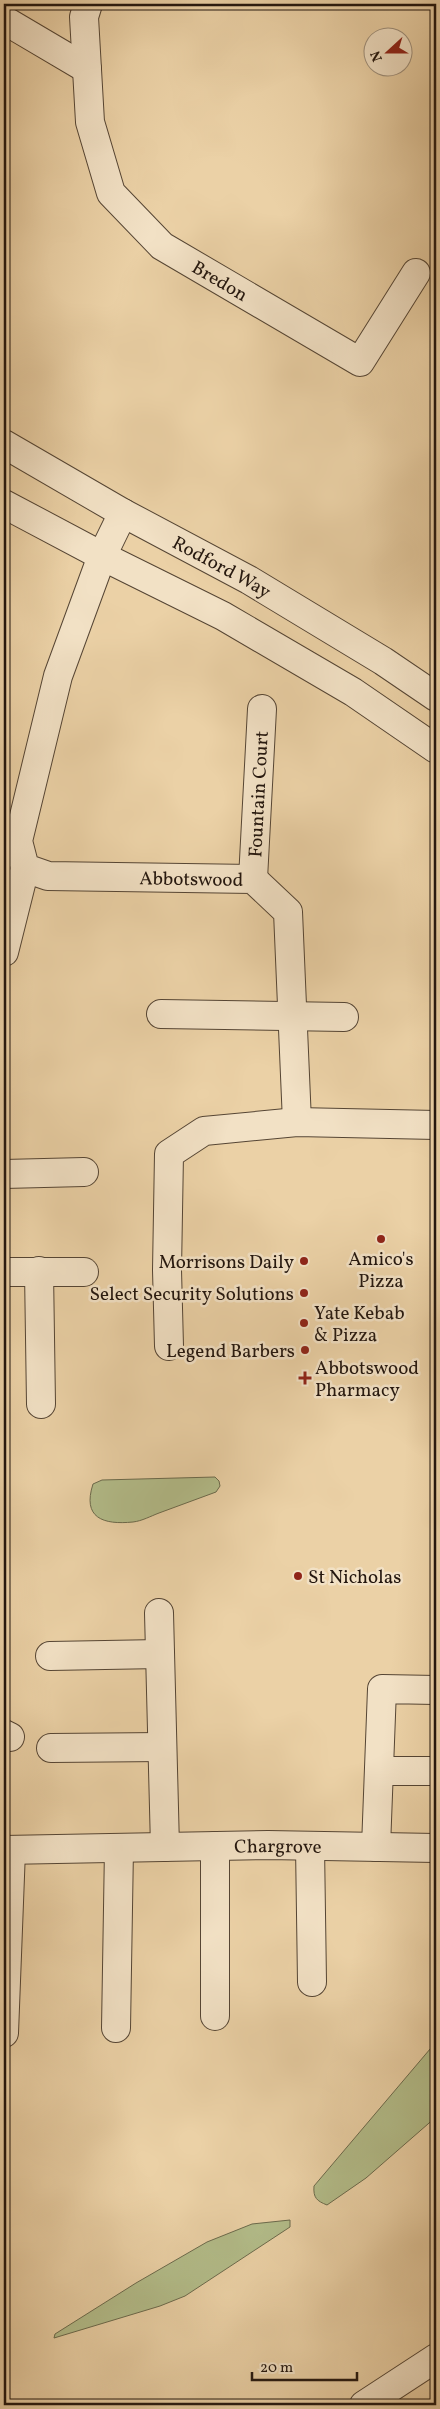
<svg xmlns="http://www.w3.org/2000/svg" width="440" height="2409" font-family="Vollkorn,serif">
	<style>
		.green { fill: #b3bd8a; stroke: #6b6a4c }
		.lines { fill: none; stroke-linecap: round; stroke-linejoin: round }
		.minor-casing { stroke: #554534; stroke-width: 30 }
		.minor { stroke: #f2e1c5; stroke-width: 28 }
		.poi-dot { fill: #8f2418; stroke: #f2e1c5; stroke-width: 2 }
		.labels { text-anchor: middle; stroke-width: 5; stroke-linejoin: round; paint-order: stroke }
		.street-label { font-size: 19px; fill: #23160e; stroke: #f2e1c5 }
		.poi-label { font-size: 19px; fill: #23160e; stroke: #f2e1c5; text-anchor: end }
	</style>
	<rect width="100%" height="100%" fill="#ebd1a6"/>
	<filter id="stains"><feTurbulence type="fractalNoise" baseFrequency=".004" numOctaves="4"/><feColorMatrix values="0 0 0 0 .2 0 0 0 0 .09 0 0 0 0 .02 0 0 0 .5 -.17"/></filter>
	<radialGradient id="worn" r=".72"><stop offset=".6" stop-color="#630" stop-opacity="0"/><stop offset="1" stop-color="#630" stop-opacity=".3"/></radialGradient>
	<g class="green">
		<path d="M215,1477L219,1481L220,1486L216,1492C197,1499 178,1506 159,1513C151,1516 142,1521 133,1522C103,1525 82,1518 93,1484L102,1480Z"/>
		<path d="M436,2042V2117L366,2178L327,2205C317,2201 313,2198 314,2186Z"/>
		<polygon points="290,2220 290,2227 185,2296 160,2306 54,2338 55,2334 136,2283 207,2242 252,2224"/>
	</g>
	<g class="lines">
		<defs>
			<g id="minor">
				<path id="s1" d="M88,4L84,17L90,122L111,193L162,246L360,362L416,273"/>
				<polyline points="4,20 87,69"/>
				<path id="s2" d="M4,444L123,513L249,580L383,661L436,697"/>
				<polyline points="4,504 102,556 223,616 353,692 436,749"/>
				<path id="s3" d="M123,513L102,556L58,676L18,841L25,868L48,876L253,879L288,912L297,1122"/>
				<path id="s4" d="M253,879L262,709"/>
				<polyline points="4,952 25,868"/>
				<polyline points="161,1014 344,1017"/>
				<polyline points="4,1174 84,1172"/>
				<polyline points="39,1271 41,1404"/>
				<polyline points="4,1272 84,1272"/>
				<polyline points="169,1346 167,1270 169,1154 204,1131 297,1122 436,1125"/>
				<polyline points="159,1613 165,1847"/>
				<polyline points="50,1656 160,1654"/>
				<polyline points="4,1734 10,1737"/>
				<polyline points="51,1748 162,1747"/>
				<polyline points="379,1771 436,1771"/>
				<polyline points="215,1846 215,2016"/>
				<polyline points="310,1846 312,1982"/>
				<polyline points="376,1847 382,1689 436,1690"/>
				<path id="s5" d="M4,1850L268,1845L436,1848"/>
				<polyline points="116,2028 119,1848"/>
				<polyline points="4,2033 11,1850"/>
				<polyline points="364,2405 436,2358"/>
			</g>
		</defs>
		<use href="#minor" class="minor-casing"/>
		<use href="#minor" class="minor"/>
	</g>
	<g class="poi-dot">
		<circle cx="381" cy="1239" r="5"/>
		<circle cx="304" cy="1261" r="5"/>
		<circle cx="304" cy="1293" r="5"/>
		<circle cx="304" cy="1323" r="5"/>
		<circle cx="305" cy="1350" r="5"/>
		<path d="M302.5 1370.5h5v5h5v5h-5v5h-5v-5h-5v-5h5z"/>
		<circle cx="298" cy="1576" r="5"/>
	</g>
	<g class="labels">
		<g class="street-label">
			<text dy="7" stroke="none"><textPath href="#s1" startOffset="334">Bredon</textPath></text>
			<text dy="7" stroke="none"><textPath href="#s2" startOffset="250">Rodford Way</textPath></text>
			<text dy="7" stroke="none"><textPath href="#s4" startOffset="85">Fountain Court</textPath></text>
			<text dy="7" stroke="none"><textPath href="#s3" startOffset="541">Abbotswood</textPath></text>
			<text dy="7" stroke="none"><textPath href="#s5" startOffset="274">Chargrove</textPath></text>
		</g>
		<g class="poi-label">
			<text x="381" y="1265" text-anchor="middle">Amico's<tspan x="381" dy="22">Pizza</tspan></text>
			<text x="294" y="1268">Morrisons Daily</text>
			<text x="294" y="1300">Select Security Solutions</text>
			<text x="314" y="1319" text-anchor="start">Yate Kebab<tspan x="314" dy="22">&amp; Pizza</tspan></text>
			<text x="295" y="1357">Legend Barbers</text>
			<text x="315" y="1374" text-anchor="start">Abbotswood<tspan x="315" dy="22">Pharmacy</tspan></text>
			<text x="308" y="1583" text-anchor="start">St Nicholas</text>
		</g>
	</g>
	<rect width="440" height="2409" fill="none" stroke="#ebd1a6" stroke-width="20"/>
	<rect x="5" y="5" width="430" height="2399" fill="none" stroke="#23160e" stroke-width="2.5"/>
	<rect x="10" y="10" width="420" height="2389" fill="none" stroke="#23160e"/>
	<g transform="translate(388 52) rotate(249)"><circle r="24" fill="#f2e1c5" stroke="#9f907c"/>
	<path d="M0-4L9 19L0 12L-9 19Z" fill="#8f2418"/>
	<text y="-8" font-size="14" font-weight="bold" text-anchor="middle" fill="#23160e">N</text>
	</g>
	<path d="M252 2372v8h105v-8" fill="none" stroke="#23160e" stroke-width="2.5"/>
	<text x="260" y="2372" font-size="15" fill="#23160e" stroke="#f2e1c5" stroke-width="4" paint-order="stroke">20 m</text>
	<rect width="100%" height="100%" filter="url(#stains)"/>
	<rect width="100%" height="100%" fill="url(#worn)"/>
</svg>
